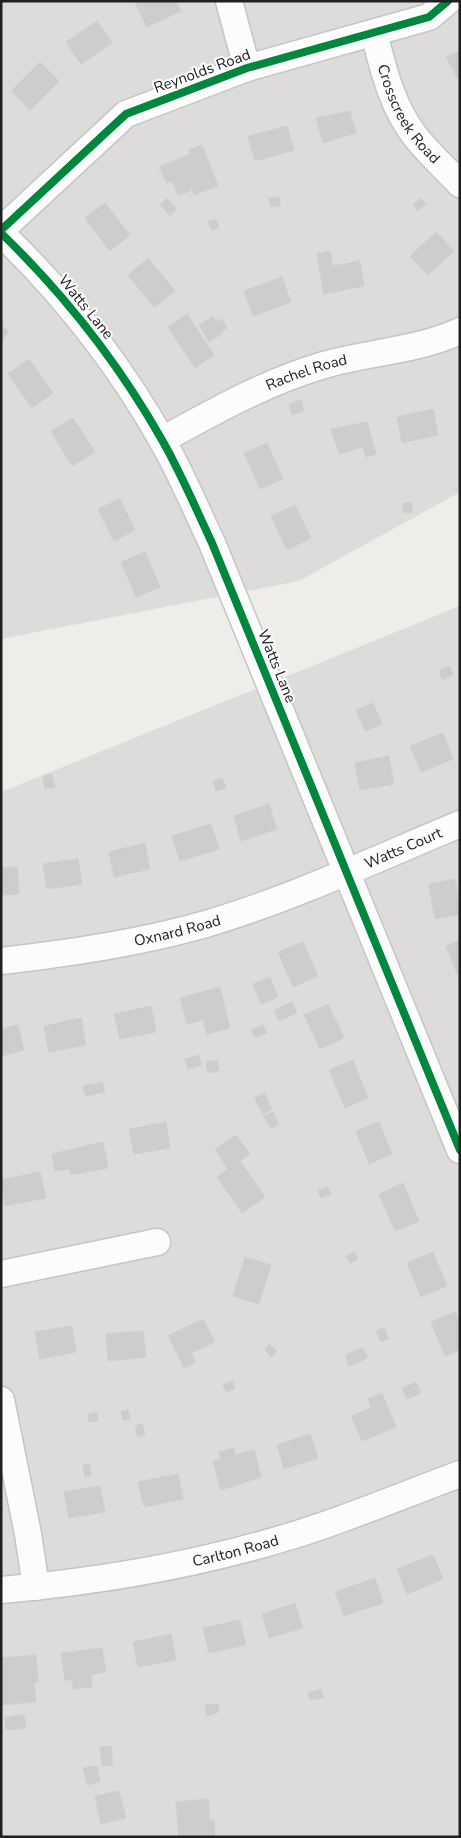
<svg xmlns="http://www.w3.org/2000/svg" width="461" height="1838" font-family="'Nunito Sans',sans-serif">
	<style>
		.residential { fill: #dddcdb }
		.building { fill: #cfcdcb; stroke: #d1cfcb }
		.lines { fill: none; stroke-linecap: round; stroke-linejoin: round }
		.street-casing { stroke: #c5c5c4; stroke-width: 29 }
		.street { stroke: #fcfcfc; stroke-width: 26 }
		.cycleway-casing { stroke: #fff; stroke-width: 11 }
		.cycleway { stroke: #00873e; stroke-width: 8 }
		.labels { text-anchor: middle; stroke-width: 4; stroke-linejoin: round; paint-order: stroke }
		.street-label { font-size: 15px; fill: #202020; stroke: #fff }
	</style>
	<rect width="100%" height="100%" fill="#eeedea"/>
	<g class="residential">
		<polygon points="1,1 460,1 460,492 299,581 1,639"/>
		<polygon points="460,606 460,1837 1,1837 1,792"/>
	</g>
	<g class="building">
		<polygon points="138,1 176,1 181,11 147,27 135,3"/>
		<polygon points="97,21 112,43 81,64 66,42"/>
		<polygon points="460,51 460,82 446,57"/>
		<polygon points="40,62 59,81 30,110 11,91"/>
		<polygon points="350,111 356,133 323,143 316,118"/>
		<polygon points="287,126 294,150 255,161 248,136"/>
		<polygon points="202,145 218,186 194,195 189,182 190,191 178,195 172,181 167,183 159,167 191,154 189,150"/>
		<polygon points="279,197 280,206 271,207 269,198"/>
		<polygon points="167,198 177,209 170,216 160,205"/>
		<polygon points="421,198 426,204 418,211 413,205"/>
		<polygon points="105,203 130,235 110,251 85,218"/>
		<polygon points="216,219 219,228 211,230 208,221"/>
		<polygon points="436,232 454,251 428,275 410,256"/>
		<polygon points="330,251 333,266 360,261 364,286 324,294 317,254"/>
		<polygon points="148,258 175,291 154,307 128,275"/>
		<polygon points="282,277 291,302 253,316 244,291"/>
		<polygon points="187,314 214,355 195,368 168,327"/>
		<polygon points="213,316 216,322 222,319 227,328 222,331 223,333 209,342 199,325"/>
		<polygon points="1,325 9,332 1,342"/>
		<polygon points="29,359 53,393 32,408 8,374"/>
		<polygon points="301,400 304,411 292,415 289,404"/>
		<polygon points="433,409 438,435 402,443 397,417"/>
		<polygon points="73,418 95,452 72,466 51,431"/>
		<polygon points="367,422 376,454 366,457 363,447 339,454 331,429"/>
		<polygon points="267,443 283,479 260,489 244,453"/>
		<polygon points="120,499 135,530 114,541 98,509"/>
		<polygon points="411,502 413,512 404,513 402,504"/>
		<polygon points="295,505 311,538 287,550 271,516"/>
		<polygon points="145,552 160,587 136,597 121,562"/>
		<polygon points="450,666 453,675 442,680 439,671"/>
		<polygon points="373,703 382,724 365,731 356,710"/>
		<polygon points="443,733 453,759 421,772 410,746"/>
		<polygon points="389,756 394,784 360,790 355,763"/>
		<polygon points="52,774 55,787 45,789 43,776"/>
		<polygon points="222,778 226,788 216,791 213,781"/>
		<polygon points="269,804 277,829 241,841 234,816"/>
		<polygon points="211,824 219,849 180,861 172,836"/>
		<polygon points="145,843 150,869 114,877 109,852"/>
		<polygon points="78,859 82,884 47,889 43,864"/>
		<polygon points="17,867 19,894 1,895 1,868"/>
		<polygon points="455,879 460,914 435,919 429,884"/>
		<polygon points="460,940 460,978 459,978 446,946"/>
		<polygon points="303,942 318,976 293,987 278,952"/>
		<polygon points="270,977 278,997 261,1004 253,984"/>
		<polygon points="220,987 230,1028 207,1034 203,1020 187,1024 180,998"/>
		<polygon points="292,1002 297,1013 279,1021 274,1010"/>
		<polygon points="328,1004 344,1038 320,1049 304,1015"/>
		<polygon points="151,1006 156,1032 120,1039 114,1014"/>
		<polygon points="81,1018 86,1045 49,1052 44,1026"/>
		<polygon points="18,1025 24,1050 1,1056 1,1029"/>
		<polygon points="263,1025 267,1033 255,1038 251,1030"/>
		<polygon points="199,1055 202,1065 188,1069 185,1059"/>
		<polygon points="217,1060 219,1071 208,1073 206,1062"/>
		<polygon points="353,1060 368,1098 345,1108 329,1070"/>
		<polygon points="102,1082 105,1092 86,1096 83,1086"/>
		<polygon points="264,1093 272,1109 263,1114 254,1098"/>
		<polygon points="273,1112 279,1124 271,1129 264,1116"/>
		<polygon points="166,1122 170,1148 134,1154 129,1129"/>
		<polygon points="379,1122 392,1154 369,1164 356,1131"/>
		<polygon points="236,1135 250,1154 240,1161 265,1197 242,1213 217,1177 228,1169 215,1149"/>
		<polygon points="103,1142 108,1168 71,1175 69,1169 55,1171 52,1154"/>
		<polygon points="40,1172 46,1198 5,1206 1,1180"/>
		<polygon points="403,1183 419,1221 395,1231 379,1194"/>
		<polygon points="327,1187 331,1194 321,1198 318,1191"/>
		<polygon points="354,1252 358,1259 350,1263 346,1256"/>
		<polygon points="433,1252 447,1286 421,1297 407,1263"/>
		<polygon points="245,1257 271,1265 259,1304 233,1296"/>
		<polygon points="455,1312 460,1322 460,1350 445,1356 431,1322"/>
		<polygon points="203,1319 215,1342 191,1353 195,1363 184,1368 168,1336"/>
		<polygon points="72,1326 76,1352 40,1359 35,1332"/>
		<polygon points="384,1328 389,1339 381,1342 376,1331"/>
		<polygon points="143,1331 146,1357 108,1361 106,1334"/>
		<polygon points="270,1344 277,1351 271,1357 265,1350"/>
		<polygon points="363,1348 368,1358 349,1366 345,1355"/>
		<polygon points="232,1381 235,1388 226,1392 223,1385"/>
		<polygon points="416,1382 421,1393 407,1399 402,1388"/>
		<polygon points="382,1393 396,1427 362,1441 351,1416 371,1408 368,1399"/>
		<polygon points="128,1410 130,1419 123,1420 121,1411"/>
		<polygon points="97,1413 98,1421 89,1422 88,1414"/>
		<polygon points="142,1424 145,1435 138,1437 135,1426"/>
		<polygon points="310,1434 318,1458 284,1469 277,1445"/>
		<polygon points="233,1448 235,1455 254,1450 261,1477 221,1490 213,1461 221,1459 219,1452"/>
		<polygon points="89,1464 91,1476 85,1477 83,1465"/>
		<polygon points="178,1474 183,1499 144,1507 138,1482"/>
		<polygon points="100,1486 105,1512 69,1518 64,1492"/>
		<polygon points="433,1555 443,1579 407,1594 397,1569"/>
		<polygon points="375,1578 383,1603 344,1616 335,1592"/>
		<polygon points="295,1603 303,1628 269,1638 262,1614"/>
		<polygon points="240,1620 246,1645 209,1653 203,1628"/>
		<polygon points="171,1634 176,1660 138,1667 133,1642"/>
		<polygon points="102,1648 106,1672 91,1675 92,1687 73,1689 72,1680 65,1680 61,1653"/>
		<polygon points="36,1655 38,1682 34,1682 36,1702 1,1705 1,1658"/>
		<polygon points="321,1689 323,1698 310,1699 308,1693"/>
		<polygon points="218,1704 219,1712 207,1716 205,1705"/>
		<polygon points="24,1715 26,1728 6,1730 5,1717"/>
		<polygon points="111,1746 113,1765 102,1766 100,1747"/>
		<polygon points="97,1766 100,1782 87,1785 83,1768"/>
		<polygon points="119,1791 126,1818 101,1824 95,1796"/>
		<polygon points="208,1799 210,1820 214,1820 215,1837 179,1837 176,1802"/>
	</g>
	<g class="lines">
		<defs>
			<g id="street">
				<polyline points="229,1 247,68"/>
				<path id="s1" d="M374,33C383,68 392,107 415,136C428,153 445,168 460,184"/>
				<polyline points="1,230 126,114 247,68 429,17 448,1"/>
				<path d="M1,233C64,294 119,364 162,440C181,473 196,509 212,543L460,1150"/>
				<path id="s2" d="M162,440C215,411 266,382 324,365C369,352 416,351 460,331"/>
				<path id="s3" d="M1,961C70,953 139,943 206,924C293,898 376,859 460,824"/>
				<polyline points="1,1274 157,1242"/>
				<polyline points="1,1400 28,1534 36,1587"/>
				<path id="s4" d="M1,1590C94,1582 185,1567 274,1541C337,1523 398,1497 460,1474"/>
			</g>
		</defs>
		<use href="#street" class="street-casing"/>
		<use href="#street" class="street"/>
		<defs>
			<g id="cycleway">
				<polyline points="1,230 126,114 247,68 429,17 448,1"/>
				<path d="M1,233C64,294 119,364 162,440C181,473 196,509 212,543L460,1150"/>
			</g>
		</defs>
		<use href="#cycleway" class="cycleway-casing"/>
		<use href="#cycleway" class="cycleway"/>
	</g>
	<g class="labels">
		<g class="street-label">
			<text transform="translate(202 71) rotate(-20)" y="5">Reynolds Road</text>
			<text dy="5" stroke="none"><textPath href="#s1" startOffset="89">Crosscreek Road</textPath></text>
			<text transform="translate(86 307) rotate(51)" y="5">Watts Lane</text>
			<text dy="5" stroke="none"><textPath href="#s2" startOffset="160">Rachel Road</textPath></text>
			<text transform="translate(277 666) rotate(68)" y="5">Watts Lane</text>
			<text dy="5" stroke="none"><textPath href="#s3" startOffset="420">Watts Court</textPath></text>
			<text dy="5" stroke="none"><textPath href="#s3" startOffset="179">Oxnard Road</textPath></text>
			<text dy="5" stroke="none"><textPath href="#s4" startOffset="238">Carlton Road</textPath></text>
		</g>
	</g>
	<rect width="461" height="1838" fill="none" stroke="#202020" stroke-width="5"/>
</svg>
